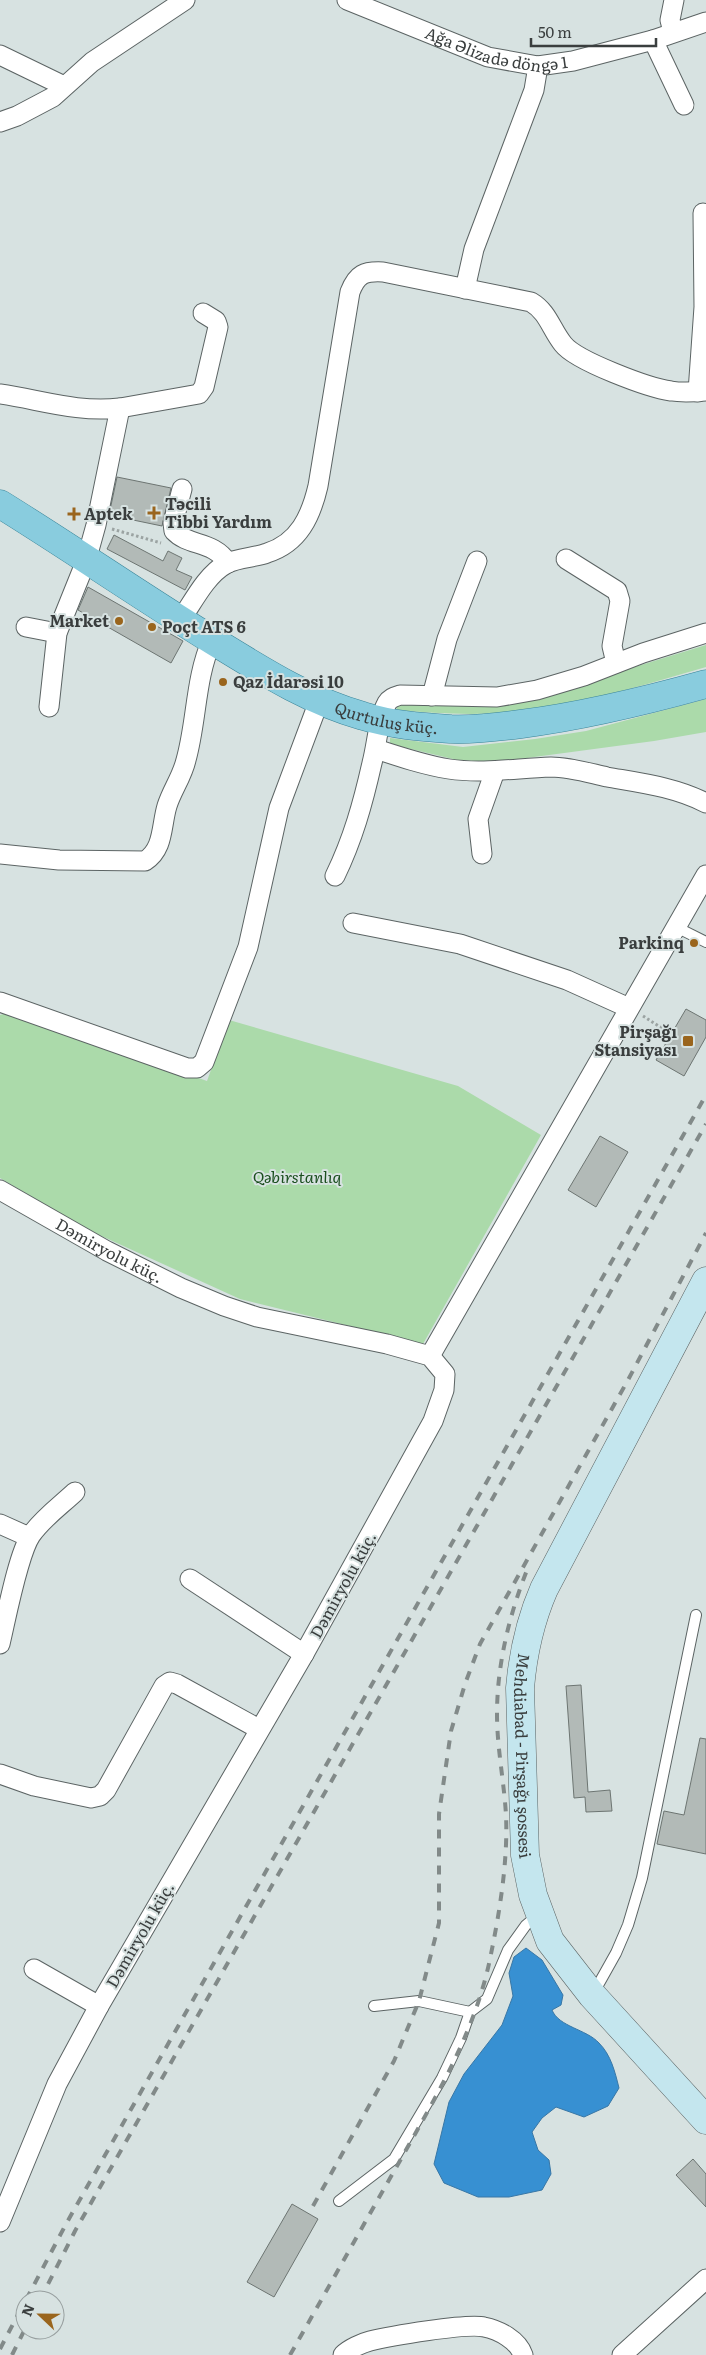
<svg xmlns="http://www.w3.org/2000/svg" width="706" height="2355" font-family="Literata,serif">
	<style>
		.green { fill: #abdaaa }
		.water { fill: #3790d2; stroke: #3877a6 }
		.building { fill: #b2bab7; stroke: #6d7572 }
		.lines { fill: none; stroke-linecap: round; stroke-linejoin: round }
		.service-casing { stroke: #5c6464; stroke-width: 12 }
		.minor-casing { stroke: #5c6464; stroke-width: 21 }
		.secondary-casing { stroke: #5c6464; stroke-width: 29 }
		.primary-casing { stroke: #3a8498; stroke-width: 29 }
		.path { stroke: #9ba3a2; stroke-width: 3; stroke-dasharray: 2.5 2.5; stroke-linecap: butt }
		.service { stroke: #fff; stroke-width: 10 }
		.minor { stroke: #fff; stroke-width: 19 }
		.secondary { stroke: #c4e6ee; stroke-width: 28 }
		.primary { stroke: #89ccde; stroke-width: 28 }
		.rail { stroke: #828a89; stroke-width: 4; stroke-dasharray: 9 9; stroke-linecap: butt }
		.poi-dot { fill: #9a651d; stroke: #d7e2e1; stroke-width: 2 }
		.labels { text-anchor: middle; stroke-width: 4; stroke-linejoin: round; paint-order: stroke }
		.street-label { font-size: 16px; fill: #3a3e3e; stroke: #d7e2e1 }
		.poi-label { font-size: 16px; font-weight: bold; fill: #3a3e3e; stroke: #d7e2e1; text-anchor: start }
		.park-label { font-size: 16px; font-style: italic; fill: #1b4f1f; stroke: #d7e2e1 }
	</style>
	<rect width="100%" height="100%" fill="#d7e2e1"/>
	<g class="green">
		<path d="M706,645V667C642,685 577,707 510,712C472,716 434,713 396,710L399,702L615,673Z"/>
		<polygon points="706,699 706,732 654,741 496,762 457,760 390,744 390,738 463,747 535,739 586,731"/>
		<polygon points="11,1012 207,1081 229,1020 458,1086 541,1135 423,1344 240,1299 86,1229 0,1178 0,1015"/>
	</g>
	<path class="water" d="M526,1948L542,1960L563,1995L561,2005L552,2010C559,2027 586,2029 599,2043C611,2055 615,2072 619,2088L608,2106L584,2117L556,2107L542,2118L532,2132L538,2150L549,2160L551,2174L542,2190L509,2197H478L444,2183L434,2164L449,2102L464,2074L502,2025L513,1996L509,1973L514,1957Z"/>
	<g class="building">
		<polygon points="117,477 171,488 162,526 109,515"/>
		<polygon points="114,535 163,561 168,551 182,558 176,570 192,577 185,590 107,549"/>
		<polygon points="88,587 183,641 171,663 78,610"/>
		<polygon points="686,1009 706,1020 706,1037 684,1076 656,1060"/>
		<polygon points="600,1136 628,1152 596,1207 568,1190"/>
		<polygon points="581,1685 588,1792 610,1790 612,1811 586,1812 585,1797 574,1798 566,1686"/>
		<polygon points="700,1738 706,1739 706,1854 657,1844 664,1811 684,1815"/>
		<polygon points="693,2159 706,2174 706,2207 676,2175"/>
		<polygon points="292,2204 318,2219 274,2297 247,2282"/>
	</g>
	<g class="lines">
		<defs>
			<g id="service">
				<polyline points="676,927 706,942"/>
				<polyline points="593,1994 616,1953 628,1925 642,1878 696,1615"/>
				<polyline points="374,2006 419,2001 470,2012"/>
				<polyline points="339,2201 394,2159 442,2078 461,2038 470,2012 487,1999 508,1950 526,1925 538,1915"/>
			</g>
			<g id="minor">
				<path id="s1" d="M347,0L488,57L538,66L573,61L653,40L706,22"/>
				<polyline points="673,32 670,20 674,0"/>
				<polyline points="653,40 684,105"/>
				<polyline points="0,55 64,86"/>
				<polyline points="0,122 17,116 53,97 92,62 185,0"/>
				<polyline points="465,289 474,249 534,90 538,66"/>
				<polyline points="698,392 704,307 703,213"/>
				<path d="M0,394C41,400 78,413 120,408L96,525L86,561L57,633L49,707"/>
				<polyline points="120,408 199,394 204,387 218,327 216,321 203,313"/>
				<path d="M182,489L173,523L174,531C189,547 213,540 228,563"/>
				<polyline points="566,559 617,591 620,601 612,646 616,663"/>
				<path d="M180,621C193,602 206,575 226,564C238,557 255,558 267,553C299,543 311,516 318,486L350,292C357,274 364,271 383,272L531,302C548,312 551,329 563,344C576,361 649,388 671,391C683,393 695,392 706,391"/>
				<polyline points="26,627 57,633"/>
				<polyline points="432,696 447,639 477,561"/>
				<path d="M376,749C400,757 424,765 449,769C483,774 517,768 551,767C570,767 589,773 607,777C641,783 675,787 706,803"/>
				<path d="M0,854L59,860L145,861C164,849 161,826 167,806C172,790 182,777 186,760C197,721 195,678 212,640"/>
				<polyline points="482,854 478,819 495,771"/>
				<path d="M335,876C353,839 363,803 372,763C377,744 378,720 387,703C390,698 394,697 400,695L497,697L537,690L584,676L643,653L706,633"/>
				<polyline points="353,923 460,944 567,980 629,1008"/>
				<polyline points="0,1002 187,1068 197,1068 204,1062 248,947 279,808 319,701"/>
				<path id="s2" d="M0,1190L107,1251L181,1288L224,1306L257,1317L387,1344L430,1356L445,1374L444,1390L433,1421L304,1654L99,2006L57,2084L0,2222"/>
				<polyline points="430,1356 706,875"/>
				<polyline points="0,1524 29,1537"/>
				<polyline points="190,1579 304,1654"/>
				<path d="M0,1644C6,1619 18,1554 31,1535C43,1518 60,1506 75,1492"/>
				<polyline points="0,1774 34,1786 91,1798 100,1796 106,1790 164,1686 170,1682 177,1684 259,1729"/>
				<polyline points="34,1969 99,2006"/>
				<path d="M343,2355C349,2349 362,2343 370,2341C390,2336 467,2323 484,2327C499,2330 518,2340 523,2355"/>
				<polyline points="622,2355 706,2279"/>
			</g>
			<g id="secondary">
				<path id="s3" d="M706,1281L544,1589C530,1621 523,1653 520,1688L525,1855L533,1895L550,1941L592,1995L706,2120"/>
			</g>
			<g id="primary">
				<path id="s4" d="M0,504C76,551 149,602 225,648C269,675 313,702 363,716C392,725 422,727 451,729C474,730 498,727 521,724C584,716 645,701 706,684"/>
			</g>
		</defs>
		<use href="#service" class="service-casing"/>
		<use href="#minor" class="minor-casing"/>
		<use href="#secondary" class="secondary-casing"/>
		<use href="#primary" class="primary-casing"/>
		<g class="path">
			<polyline points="112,529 161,543"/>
			<polyline points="643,1016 671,1034"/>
		</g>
		<use href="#service" class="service"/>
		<use href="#minor" class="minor"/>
		<use href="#secondary" class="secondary"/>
		<use href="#primary" class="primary"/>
		<g class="rail">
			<polyline points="313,2206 394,2061 419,2001 439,1923 439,1814 451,1731 465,1684 480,1644 628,1380 706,1233"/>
			<polyline points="26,2300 66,2224 706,1095"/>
			<polyline points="40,2300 75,2231 706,1124"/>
			<polyline points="0,2349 25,2301"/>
			<polyline points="12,2355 25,2329"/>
			<path d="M290,2355C326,2292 361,2229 397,2166C435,2098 476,2032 491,1954C500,1910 508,1860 506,1815C504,1781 497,1748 497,1714C497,1663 510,1612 529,1565"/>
		</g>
	</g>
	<g class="poi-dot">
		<path d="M151.5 505.5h5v5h5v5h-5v5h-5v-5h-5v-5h5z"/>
		<path d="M71.5 506.5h5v5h5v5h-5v5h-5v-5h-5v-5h5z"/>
		<circle cx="119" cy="621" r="5"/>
		<circle cx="152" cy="627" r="5"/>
		<circle cx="223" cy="682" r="5"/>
		<circle cx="694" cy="943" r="5"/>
		<rect x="682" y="1035" width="12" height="12" rx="2.5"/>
	</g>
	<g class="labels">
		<g class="street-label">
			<text dy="6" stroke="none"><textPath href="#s1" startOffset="159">Ağa Əlizadə döngə 1</textPath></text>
			<text dy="6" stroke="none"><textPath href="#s4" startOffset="445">Qurtuluş küç.</textPath></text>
			<text dy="6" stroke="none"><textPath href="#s2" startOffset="125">Dəmiryolu küç.</textPath></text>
			<text transform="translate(343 1585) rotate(-61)" y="6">Dəmiryolu küç.</text>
			<text dy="6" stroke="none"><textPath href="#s3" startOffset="518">Mehdiabad - Pirşağı şossesi</textPath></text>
			<text transform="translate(140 1935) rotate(-60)" y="6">Dəmiryolu küç.</text>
		</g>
		<g class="poi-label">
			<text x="165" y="510">Təcili<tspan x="165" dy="18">Tibbi Yardım</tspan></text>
			<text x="84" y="520">Aptek</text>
			<text x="109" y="627" text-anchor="end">Market</text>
			<text x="162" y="633">Poçt ATS 6</text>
			<text x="233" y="688">Qaz İdarəsi 10</text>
			<text x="684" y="949" text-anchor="end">Parkinq</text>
			<text x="677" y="1038" text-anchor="end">Pirşağı<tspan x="677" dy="18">Stansiyası</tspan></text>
		</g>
		<g class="park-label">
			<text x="297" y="1183">Qəbirstanlıq</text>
		</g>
	</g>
	<g transform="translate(40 2315) rotate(292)"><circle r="24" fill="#d7e2e1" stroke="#98a0a0"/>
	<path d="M0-4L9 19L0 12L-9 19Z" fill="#9a651d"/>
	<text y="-8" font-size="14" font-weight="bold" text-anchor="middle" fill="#3a3e3e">N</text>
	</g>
	<path d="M531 38v8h125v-8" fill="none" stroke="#3a3e3e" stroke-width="2.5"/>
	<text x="538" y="38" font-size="15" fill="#3a3e3e" stroke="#d7e2e1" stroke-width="4" paint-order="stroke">50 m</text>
</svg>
